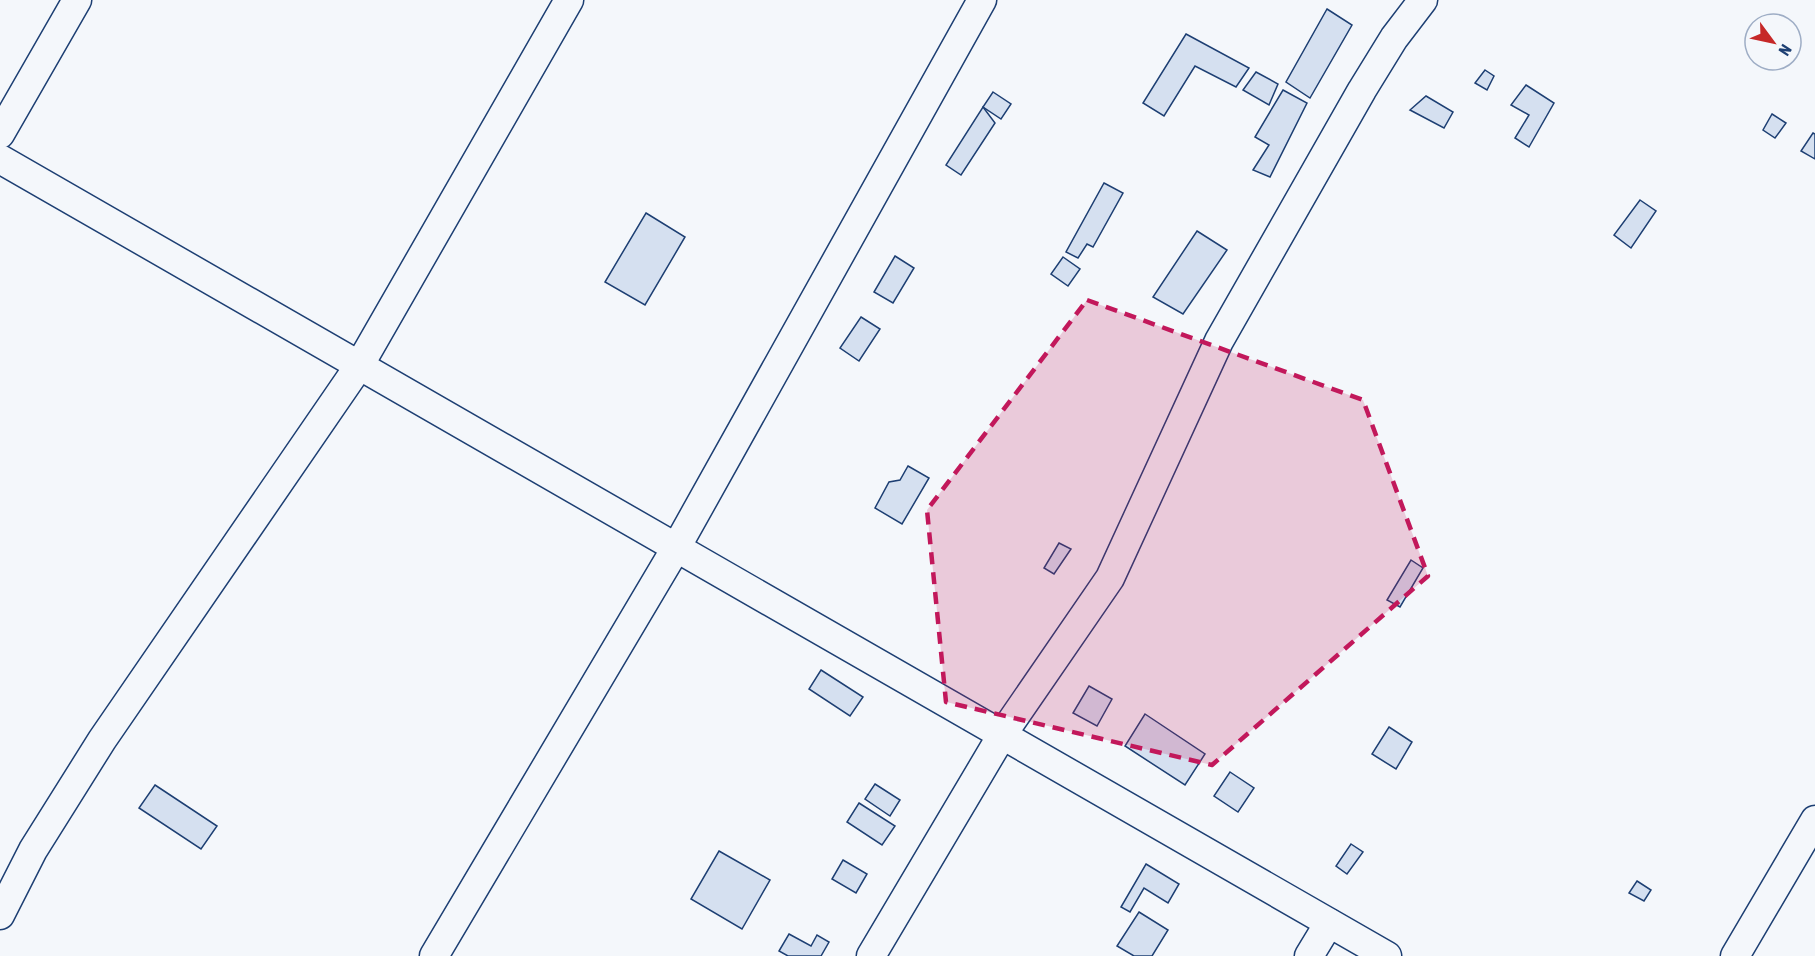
<svg xmlns="http://www.w3.org/2000/svg" width="1815" height="956" font-family="'Asap Condensed',sans-serif">
	<style>
		.building { fill: #d5e0f0; stroke: #1d3f73; stroke-width: 1.5 }
		.lines { fill: none; stroke-linecap: round; stroke-linejoin: round }
		.street-casing { stroke: #1d3f73; stroke-width: 31 }
		.street { stroke: #f4f7fb; stroke-width: 28 }
		.marked { fill: #c2185b; fill-opacity: 0.2; stroke: #c2185b; stroke-width: 4.5; stroke-dasharray: 12 8; stroke-linejoin: round }
	</style>
	<rect width="100%" height="100%" fill="#f4f7fb"/>
	<g class="building">
		<polygon points="1327,9 1352,25 1310,98 1286,82"/>
		<polygon points="1186,34 1249,68 1236,87 1195,66 1164,116 1143,103"/>
		<polygon points="1485,70 1494,76 1487,90 1475,83"/>
		<polygon points="1256,72 1278,84 1269,105 1243,90"/>
		<polygon points="1526,85 1554,103 1529,147 1515,138 1529,115 1511,105"/>
		<polygon points="1283,90 1307,103 1270,177 1253,170 1269,145 1255,137"/>
		<polygon points="993,92 1011,104 1001,119 983,107"/>
		<polygon points="1426,96 1453,112 1444,128 1410,110"/>
		<polygon points="983,107 995,123 961,175 946,165"/>
		<polygon points="1772,114 1786,123 1775,138 1763,130"/>
		<polygon points="1813,133 1815,134 1815,159 1801,151"/>
		<polygon points="1104,183 1123,193 1093,247 1087,244 1078,258 1066,252"/>
		<polygon points="1640,200 1656,211 1631,248 1614,235"/>
		<polygon points="646,213 685,237 645,305 605,282"/>
		<polygon points="1197,231 1227,250 1183,314 1153,297"/>
		<polygon points="895,256 914,268 893,303 874,292"/>
		<polygon points="1063,257 1080,269 1068,286 1051,274"/>
		<polygon points="861,317 880,329 859,361 840,348"/>
		<polygon points="908,466 929,478 902,524 875,508 889,482 900,480"/>
		<polygon points="1059,543 1071,549 1054,574 1044,568"/>
		<polygon points="1411,560 1423,568 1400,607 1387,600"/>
		<polygon points="821,670 863,697 850,716 809,689"/>
		<polygon points="1089,686 1112,699 1097,726 1073,713"/>
		<polygon points="1145,714 1205,754 1185,785 1125,746"/>
		<polygon points="1389,727 1412,742 1396,769 1372,754"/>
		<polygon points="1230,772 1254,788 1238,812 1214,796"/>
		<polygon points="875,784 900,800 890,816 865,799"/>
		<polygon points="155,785 217,826 201,849 139,808"/>
		<polygon points="859,803 895,826 882,845 847,822"/>
		<polygon points="1351,844 1363,852 1347,874 1336,866"/>
		<polygon points="719,851 770,880 742,929 691,899"/>
		<polygon points="843,860 867,874 856,893 832,879"/>
		<polygon points="1146,864 1179,884 1168,903 1144,888 1130,912 1121,907"/>
		<polygon points="1637,881 1651,890 1644,901 1629,893"/>
		<polygon points="1139,912 1168,930 1152,956 1134,956 1117,946"/>
		<polygon points="789,934 811,946 817,935 829,942 821,956 788,956 779,951"/>
	</g>
	<g class="lines">
		<defs>
			<g id="street">
				<polyline points="0,134 77,0"/>
				<polyline points="0,159 1387,956"/>
				<polyline points="0,915 33,850 102,740 359,366 569,0"/>
				<polyline points="434,956 676,548 982,0"/>
				<polyline points="871,956 1002,735 1110,578 1219,341 1362,90 1394,38 1423,0"/>
				<polyline points="1309,956 1329,923"/>
				<polyline points="1735,956 1815,820"/>
			</g>
		</defs>
		<use href="#street" class="street-casing"/>
		<use href="#street" class="street"/>
	</g>
	<path class="marked" d="M1087,300L1363,400L1428,576L1212,765L946,702L927,510Z"/>
	<g transform="translate(1773 42) rotate(123)"><circle r="28" fill="#f4f7fb" stroke="#9eadc5" stroke-width="1.5"/>
	<path d="M0-4.5L10 22L0 15L-10 22Z" fill="#c62828"/>
	<text y="-9" font-size="16" font-weight="bold" text-anchor="middle" fill="#1d3f73">N</text>
	</g>
</svg>
